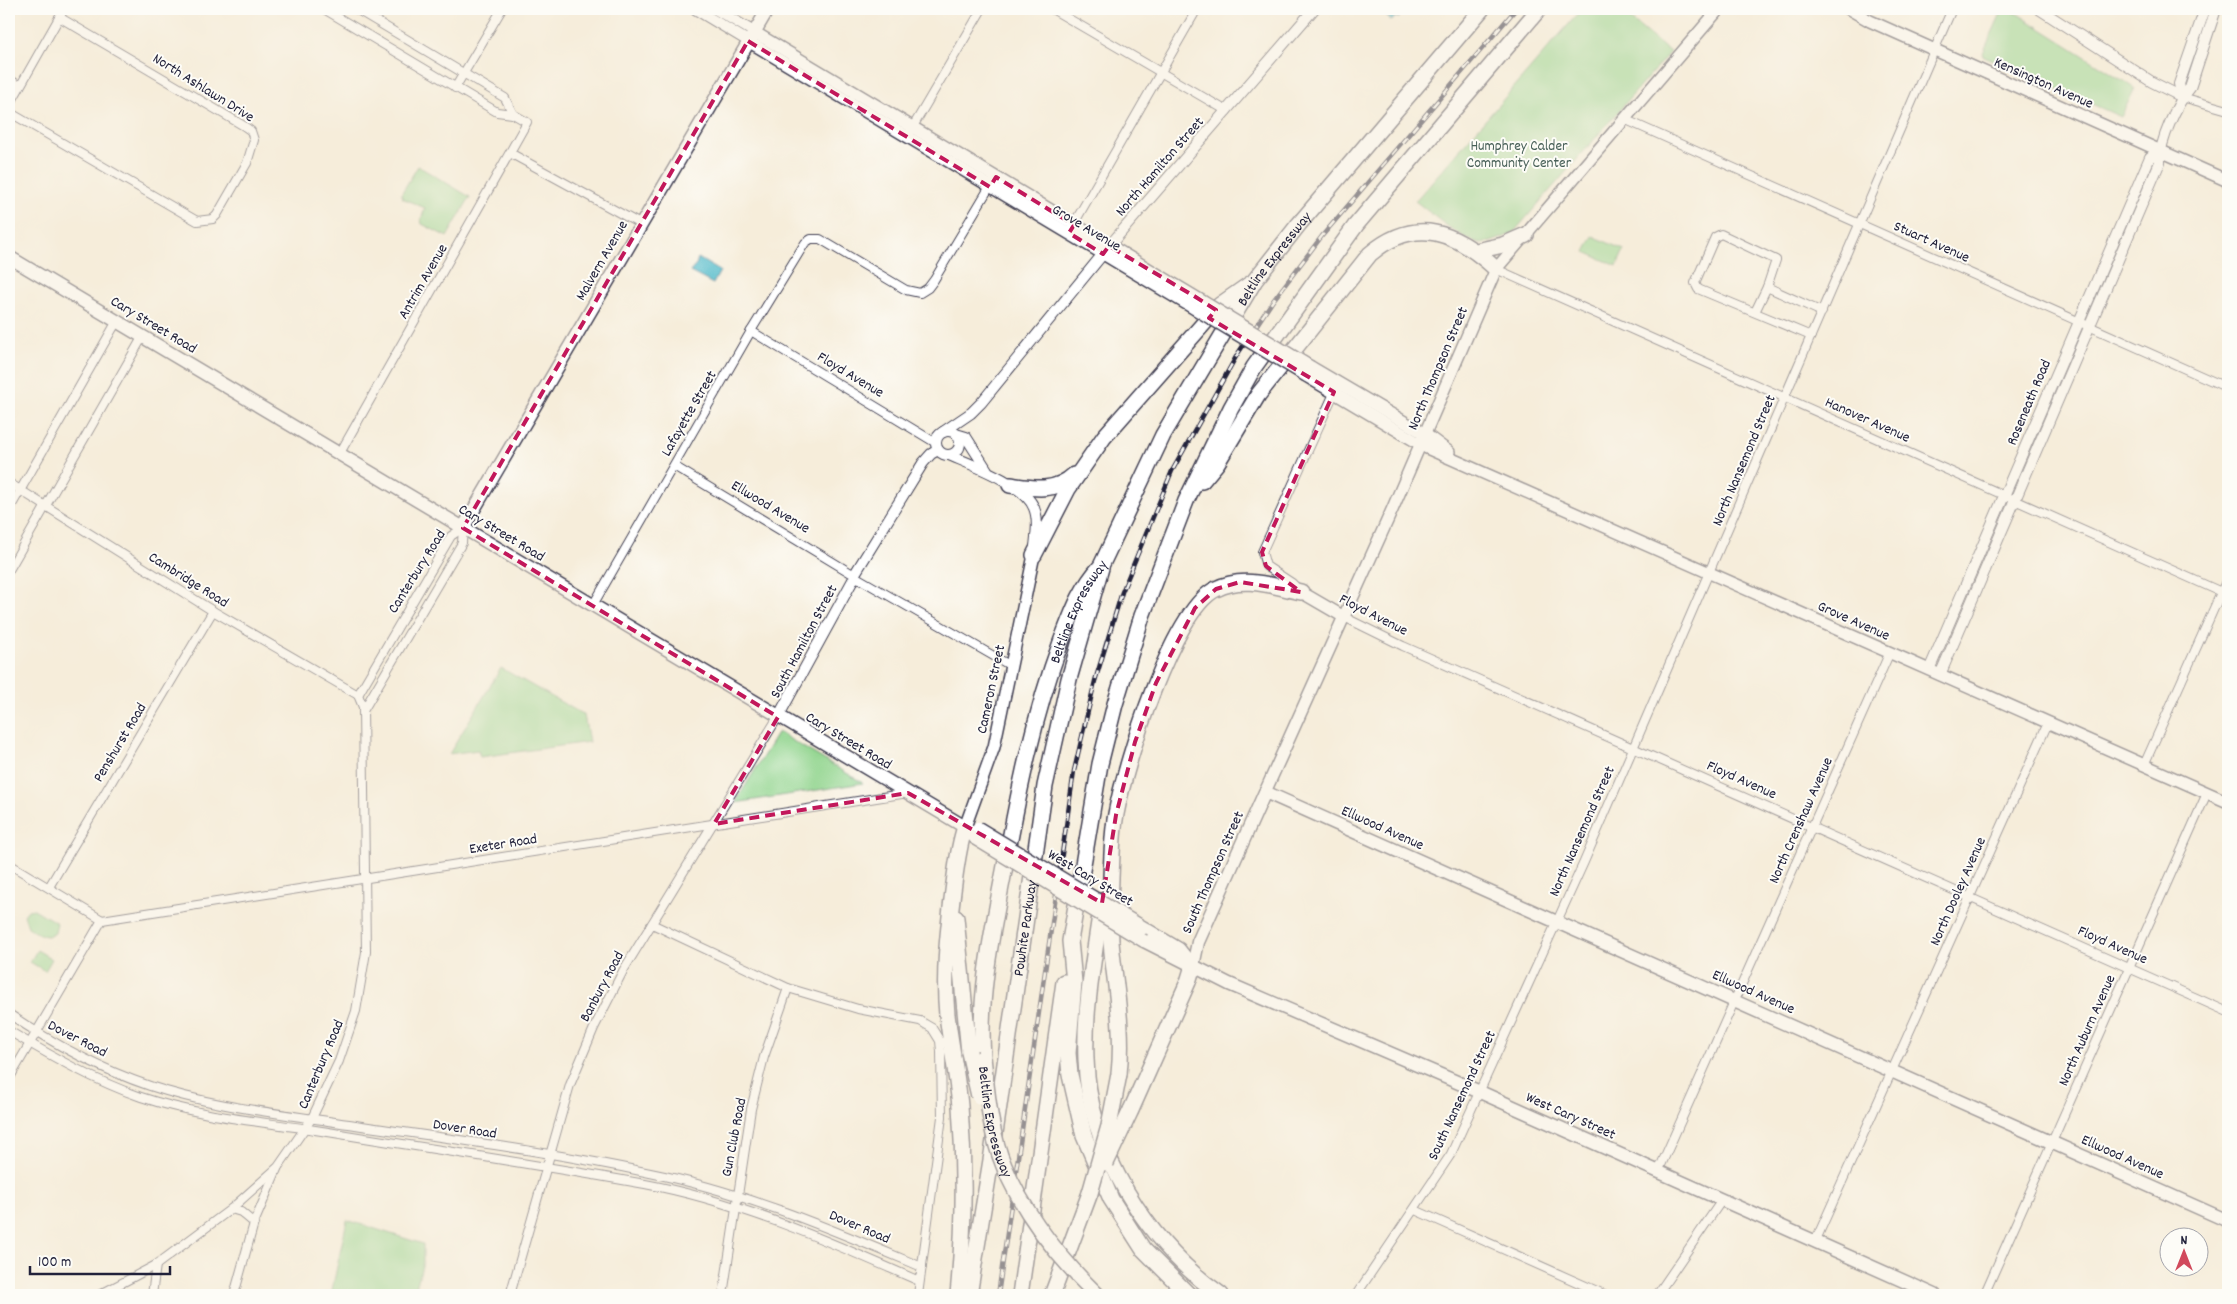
<svg xmlns="http://www.w3.org/2000/svg" width="2237" height="1304" font-family="Dekko,sans-serif">
	<style>
		.green { fill: #90d48d; stroke: #597b64 }
		.water { fill: #4cb8c8; stroke: #376d82 }
		.lines { fill: none; stroke-linecap: round; stroke-linejoin: round }
		.minor-casing { stroke: #424053; stroke-width: 10 }
		.tertiary-casing { stroke: #424053; stroke-width: 12 }
		.secondary-casing { stroke: #424053; stroke-width: 14 }
		.primary-casing { stroke: #424053; stroke-width: 15 }
		.motorway-casing { stroke: #424053; stroke-width: 18 }
		.minor { stroke: #fff; stroke-width: 8 }
		.tertiary { stroke: #fff; stroke-width: 10 }
		.secondary { stroke: #fff; stroke-width: 11 }
		.primary { stroke: #fff; stroke-width: 12 }
		.motorway { stroke: #fff; stroke-width: 15 }
		.rail-casing { stroke: #22223b; stroke-width: 4.5 }
		.rail { stroke: #fdfcf7; stroke-width: 2.5; stroke-dasharray: 8; stroke-linecap: butt }
		.secondary-bridge-casing { stroke: #424053; stroke-width: 14; stroke-linecap: butt }
		.primary-bridge-casing { stroke: #424053; stroke-width: 15; stroke-linecap: butt }
		.motorway-bridge-casing { stroke: #424053; stroke-width: 18; stroke-linecap: butt }
		.secondary-bridge { stroke: #fff; stroke-width: 11 }
		.primary-bridge { stroke: #fff; stroke-width: 12 }
		.motorway-bridge { stroke: #fff; stroke-width: 15 }
		.marked { fill: none; stroke: #c2185b; stroke-width: 4; stroke-dasharray: 10 6; stroke-linejoin: round }
		.labels { text-anchor: middle; stroke-width: 4; stroke-linejoin: round; paint-order: stroke }
		.street-label { font-size: 15px; fill: #22223b; stroke: #fdfcf7 }
		.park-label { font-size: 15px; fill: #486058; stroke: #fdfcf7 }
	</style>
	<rect width="100%" height="100%" fill="#fdfcf7"/>
	<filter id="ink" filterUnits="userSpaceOnUse"><feTurbulence type="fractalNoise" baseFrequency=".02" numOctaves="2"/><feDisplacementMap in="SourceGraphic" scale="10" xChannelSelector="R" yChannelSelector="G"/><feConvolveMatrix kernelMatrix="1 2 1 2 8 2 1 2 1" color-interpolation-filters="sRGB"/></filter>
	<filter id="wash" filterUnits="userSpaceOnUse"><feTurbulence type="fractalNoise" baseFrequency=".0096" numOctaves="4" result="noise"/><feDisplacementMap in="SourceGraphic" scale="20" xChannelSelector="R" yChannelSelector="G"/><feGaussianBlur stdDeviation="1.12" result="paint"/><feColorMatrix in="noise" values="0 0 0 0 0 0 0 0 0 0 0 0 0 0 0 0 0 1.4 0 .05"/><feComposite in="paint" operator="in"/></filter>
	<g filter="url(#wash)">
		<rect width="100%" height="100%" fill="#f6edda"/>
		<g class="green">
			<path d="M1582,9H1618L1670,52L1513,233C1504,237 1494,242 1484,243C1465,244 1430,212 1415,201Z"/>
			<polygon points="2003,9 2010,9 2135,88 2121,117 1982,55"/>
			<polygon points="418,166 470,197 447,237 422,224 421,220 425,208 402,198 401,194"/>
			<polygon points="1593,236 1624,250 1617,266 1585,252"/>
			<polygon points="501,668 584,715 589,742 480,757 478,750 449,754"/>
			<polygon points="778,732 863,783 735,803"/>
			<path d="M34,909L57,923L55,933C46,940 37,933 28,927L24,915L28,910Z"/>
			<polygon points="37,950 52,959 45,971 30,962"/>
			<polygon points="347,1220 423,1244 423,1262 414,1295 331,1295"/>
		</g>
		<g class="water">
			<polygon points="1377,9 1400,9 1402,11 1399,18 1395,17 1392,21"/>
			<polygon points="698,258 720,271 713,284 690,272 696,265"/>
		</g>
	</g>
	<g filter="url(#ink)">
		<g class="lines">
			<defs>
				<g id="minor">
					<polyline points="324,9 497,112 513,114 527,122 340,453"/>
					<polyline points="356,9 505,98 513,114"/>
					<polyline points="1052,9 1227,111"/>
					<polyline points="9,79 20,86"/>
					<polyline points="455,88 502,9"/>
					<polyline points="2182,97 2228,110"/>
					<polyline points="9,106 64,9"/>
					<polyline points="9,112 197,221 213,219 217,215 247,163 254,140 251,131 244,126 59,17"/>
					<polyline points="1624,119 2228,388"/>
					<polyline points="911,130 982,9"/>
					<polyline points="510,153 640,224"/>
					<polyline points="1072,227 1197,9"/>
					<polyline points="1496,269 2228,595"/>
					<polyline points="1755,312 1767,287"/>
					<polyline points="751,331 936,443"/>
					<polyline points="1811,336 1698,289 1695,283 1715,237 1721,234 1776,260 1767,287 1822,312"/>
					<polyline points="674,466 851,573"/>
					<polyline points="9,483 213,611 358,695"/>
					<polyline points="9,510 117,321"/>
					<polyline points="9,570 143,336"/>
					<polyline points="858,578 1011,666"/>
					<polyline points="1298,589 1292,583 1266,566 1262,552 1336,389"/>
					<polyline points="593,605 751,331 805,243 811,239 820,239 906,290 920,293 928,288 934,280 992,183"/>
					<polyline points="1344,617 1403,646 2228,1012"/>
					<polyline points="358,695 451,536 463,528"/>
					<polyline points="363,711 462,543 463,528"/>
					<polyline points="2144,765 2228,577"/>
					<polyline points="9,864 102,920"/>
					<polyline points="49,887 213,611"/>
					<polyline points="102,920 908,793"/>
					<polyline points="652,924 788,988 858,1009 920,1021 932,1028 940,1041 941,1051 942,1117 918,1295"/>
					<path d="M9,1014C52,1043 100,1069 150,1086C207,1105 268,1112 328,1121C435,1137 544,1150 650,1173C745,1192 833,1230 922,1267"/>
					<path d="M9,1031C51,1056 95,1081 141,1097C198,1116 256,1121 315,1130C425,1148 535,1164 645,1184C741,1202 831,1242 919,1281"/>
					<polyline points="9,1079 102,920"/>
					<polyline points="1658,1172 1890,652"/>
					<polyline points="231,1209 241,1212 254,1223"/>
					<polyline points="1415,1210 1606,1295"/>
					<polyline points="1815,1242 2048,723"/>
					<polyline points="99,1295 156,1265 231,1209 278,1167 312,1118 339,1061 356,1011 366,952 363,707 358,695"/>
					<polyline points="152,1295 156,1265"/>
					<polyline points="234,1295 254,1223 277,1169"/>
					<polyline points="510,1295 570,1085 594,1028 623,971 778,717"/>
					<polyline points="723,1295 751,1109 764,1057 788,988"/>
					<polyline points="1356,1295 1451,1154 1584,862 1952,9"/>
					<polyline points="1657,1295 1722,1200"/>
					<polyline points="1984,1295 2207,793"/>
				</g>
				<g id="tertiary">
					<polyline points="695,9 748,41"/>
					<polyline points="715,9 754,32"/>
					<polyline points="2039,9 2152,82 2182,97"/>
					<polyline points="2182,97 2179,84 2205,9"/>
					<circle cx="948" cy="443" r="12"/>
					<polyline points="943,432 971,413 981,403 1116,238 1314,9"/>
					<polyline points="956,434 966,437 987,470"/>
					<path d="M949,455C972,465 1025,484 1034,508C1039,520 1036,535 1035,547"/>
					<polyline points="856,572 923,463 931,454 938,450"/>
					<polyline points="1929,670 2150,157 2160,150"/>
					<path d="M1940,675L2160,162C2159,142 2177,103 2190,88L2216,9"/>
					<polyline points="778,717 853,580"/>
				</g>
				<g id="secondary">
					<polyline points="1849,9 1870,21 2228,181"/>
					<polyline points="754,32 1202,301"/>
					<polyline points="748,41 1195,309"/>
					<polyline points="1311,367 1425,434 1449,452"/>
					<polyline points="1306,376 1427,448 2228,802"/>
					<polyline points="1301,592 1344,617"/>
					<polyline points="1265,792 1392,510 1496,269 1719,9"/>
					<polyline points="965,827 994,747 1034,555"/>
				</g>
				<g id="primary">
					<polyline points="9,257 965,827 976,839"/>
					<polyline points="463,528 768,9"/>
					<polyline points="1144,928 1179,949 1191,964"/>
					<polyline points="1144,941 1229,984 1480,1092 1935,1295"/>
					<polyline points="1193,966 1198,942 1265,792 2228,1221"/>
				</g>
				<g id="motorway">
					<polyline points="1476,251 1503,245 1526,235"/>
					<path d="M1202,481L1217,463L1258,395L1370,254C1416,215 1456,232 1496,269"/>
					<path d="M1010,485C1033,488 1055,493 1074,475"/>
					<polyline points="1034,555 1068,489 1104,437 1220,305 1250,284"/>
					<path d="M1102,901C1095,953 1084,1007 1086,1059C1088,1150 1148,1244 1221,1295"/>
					<polyline points="956,918 969,1052"/>
					<path id="s1" d="M983,1057C978,994 993,929 1005,866C1019,790 1034,715 1061,642C1072,614 1080,589 1101,566L1163,435L1255,280L1299,224L1482,9"/>
					<path d="M1119,1074C1124,1029 1115,986 1111,942C1110,921 1110,899 1111,878C1112,857 1112,834 1116,814C1125,765 1172,610 1216,589C1243,575 1273,586 1301,592"/>
					<polyline points="1131,1110 1188,982 1193,966"/>
					<path d="M958,1295C964,1232 965,1170 960,1106C957,1075 951,1046 947,1015C943,973 948,932 953,891C956,869 958,848 965,827"/>
					<path id="s2" d="M969,1295L992,1154L1045,786L1069,679L1101,568"/>
					<polyline points="1020,1295 1064,982"/>
					<polyline points="1052,1295 1090,1193"/>
					<polyline points="1189,1295 1143,1249 1111,1199 1084,1136 1070,1075 1068,1053 1074,982 1070,941 1100,764 1115,704 1142,616 1186,501 1231,408 1254,367 1356,225 1539,9"/>
				</g>
			</defs>
			<use href="#minor" class="minor-casing"/>
			<use href="#tertiary" class="tertiary-casing"/>
			<use href="#secondary" class="secondary-casing"/>
			<use href="#primary" class="primary-casing"/>
			<use href="#motorway" class="motorway-casing"/>
			<use href="#minor" class="minor"/>
			<use href="#tertiary" class="tertiary"/>
			<use href="#secondary" class="secondary"/>
			<use href="#primary" class="primary"/>
			<use href="#motorway" class="motorway"/>
			<defs>
				<polyline id="rail" points="998,1295 1074,771 1095,681 1122,592 1172,471 1237,355 1272,302 1322,236 1516,9"/>
			</defs>
			<use href="#rail" class="rail-casing"/>
			<use href="#rail" class="rail"/>
			<defs>
				<g id="secondary-bridge">
					<polyline points="1202,301 1311,367"/>
					<polyline points="1195,309 1306,376"/>
				</g>
				<g id="primary-bridge">
					<polyline points="978,828 1144,928"/>
					<polyline points="976,839 1144,941"/>
				</g>
				<g id="motorway-bridge">
					<polyline points="969,1052 979,1096"/>
					<path id="s3" d="M983,1057C987,1093 990,1133 1004,1166C1025,1216 1059,1258 1097,1295"/>
					<polyline points="1106,1163 1131,1110"/>
					<polyline points="1090,1193 1109,1126 1119,1074"/>
				</g>
			</defs>
			<use href="#secondary-bridge" class="secondary-bridge-casing"/>
			<use href="#primary-bridge" class="primary-bridge-casing"/>
			<use href="#motorway-bridge" class="motorway-bridge-casing"/>
			<use href="#secondary-bridge" class="secondary-bridge"/>
			<use href="#primary-bridge" class="primary-bridge"/>
			<use href="#motorway-bridge" class="motorway-bridge"/>
		</g>
	</g>
	<path d="M0 0H2237V1304H0ZM748,41L990,187L996,177L1074,225L1069,233L1103,254L1109,246L1194,296L1216,310L1209,318L1334,392L1262,552L1266,566L1301,592L1240,582L1216,589L1195,608L1156,683L1135,742L1116,815L1102,903L908,793L714,824L778,717L463,528Z" fill="#f6edda" fill-opacity=".55" fill-rule="evenodd"/>
	<path class="marked" d="M748,41L990,187L996,177L1074,225L1069,233L1103,254L1109,246L1194,296L1216,310L1209,318L1334,392L1262,552L1266,566L1301,592L1240,582L1216,589L1195,608L1156,683L1135,742L1116,815L1102,903L908,793L714,824L778,717L463,528Z"/>
	<g class="labels">
		<g class="street-label">
			<text transform="translate(2044 82) rotate(24)" y="5">Kensington Avenue</text>
			<text transform="translate(204 87) rotate(32)" y="5">North Ashlawn Drive</text>
			<text transform="translate(1159 166) rotate(-49)" y="5">North Hamilton Street</text>
			<text transform="translate(1087 227) rotate(31)" y="5">Grove Avenue</text>
			<text transform="translate(1932 241) rotate(24)" y="5">Stuart Avenue</text>
			<text transform="translate(601 260) rotate(-60)" y="5">Malvern Avenue</text>
			<text dy="5" stroke="none"><textPath href="#s1" startOffset="864">Beltline Expressway</textPath></text>
			<text transform="translate(422 281) rotate(-60)" y="5">Antrim Avenue</text>
			<text transform="translate(154 324) rotate(31)" y="5">Cary Street Road</text>
			<text transform="translate(1437 368) rotate(-67)" y="5">North Thompson Street</text>
			<text transform="translate(851 374) rotate(31)" y="5">Floyd Avenue</text>
			<text transform="translate(2028 402) rotate(-67)" y="5">Roseneath Road</text>
			<text transform="translate(688 413) rotate(-60)" y="5">Lafayette Street</text>
			<text transform="translate(1868 419) rotate(24)" y="5">Hanover Avenue</text>
			<text transform="translate(1743 460) rotate(-67)" y="5">North Nansemond Street</text>
			<text transform="translate(771 506) rotate(31)" y="5">Ellwood Avenue</text>
			<text transform="translate(502 532) rotate(31)" y="5">Cary Street Road</text>
			<text transform="translate(416 571) rotate(-58)" y="5">Canterbury Road</text>
			<text transform="translate(189 579) rotate(32)" y="5">Cambridge Road</text>
			<text dy="5" stroke="none"><textPath href="#s1" startOffset="459">Beltline Expressway</textPath></text>
			<text transform="translate(1374 614) rotate(27)" y="5">Floyd Avenue</text>
			<text transform="translate(1854 620) rotate(24)" y="5">Grove Avenue</text>
			<text transform="translate(803 641) rotate(-62)" y="5">South Hamilton Street</text>
			<text transform="translate(990 689) rotate(-78)" y="5">Cameron Street</text>
			<text transform="translate(849 740) rotate(31)" y="5">Cary Street Road</text>
			<text transform="translate(119 742) rotate(-59)" y="5">Penshurst Road</text>
			<text transform="translate(1742 779) rotate(24)" y="5">Floyd Avenue</text>
			<text transform="translate(1800 820) rotate(-66)" y="5">North Crenshaw Avenue</text>
			<text transform="translate(1383 827) rotate(24)" y="5">Ellwood Avenue</text>
			<text transform="translate(1581 831) rotate(-66)" y="5">North Nansemond Street</text>
			<text transform="translate(503 843) rotate(-9)" y="5">Exeter Road</text>
			<text transform="translate(1212 872) rotate(-66)" y="5">South Thompson Street</text>
			<text transform="translate(1091 877) rotate(31)" y="5">West Cary Street</text>
			<text transform="translate(1957 891) rotate(-66)" y="5">North Dooley Avenue</text>
			<text dy="5" stroke="none"><textPath href="#s2" startOffset="371">Powhite Parkway</textPath></text>
			<text transform="translate(2113 944) rotate(24)" y="5">Floyd Avenue</text>
			<text transform="translate(601 986) rotate(-62)" y="5">Banbury Road</text>
			<text transform="translate(1754 991) rotate(24)" y="5">Ellwood Avenue</text>
			<text transform="translate(2086 1030) rotate(-66)" y="5">North Auburn Avenue</text>
			<text transform="translate(78 1038) rotate(27)" y="5">Dover Road</text>
			<text transform="translate(320 1064) rotate(-67)" y="5">Canterbury Road</text>
			<text transform="translate(1461 1095) rotate(-65)" y="5">South Nansemond Street</text>
			<text transform="translate(1571 1115) rotate(24)" y="5">West Cary Street</text>
			<text dy="5" stroke="none"><textPath href="#s3" startOffset="66">Beltline Expressway</textPath></text>
			<text transform="translate(465 1128) rotate(9)" y="5">Dover Road</text>
			<text transform="translate(733 1137) rotate(-79)" y="5">Gun Club Road</text>
			<text transform="translate(2123 1156) rotate(24)" y="5">Ellwood Avenue</text>
			<text transform="translate(860 1226) rotate(23)" y="5">Dover Road</text>
		</g>
		<g class="park-label">
			<text x="1519" y="150">Humphrey Calder<tspan x="1519" dy="17">Community Center</tspan></text>
		</g>
	</g>
	<rect width="2237" height="1304" fill="none" stroke="#fdfcf7" stroke-width="30"/>
	<g transform="translate(2184 1252)"><circle r="24" fill="#fdfcf7" stroke="#a5a5ac"/>
	<path d="M0-4L9 19L0 12L-9 19Z" fill="#d1495b"/>
	<text y="-8" font-size="14" font-weight="bold" text-anchor="middle" fill="#22223b">N</text>
	</g>
	<path d="M30 1266v8h140v-8" fill="none" stroke="#22223b" stroke-width="2.5"/>
	<text x="38" y="1266" font-size="15" fill="#22223b" stroke="#fdfcf7" stroke-width="4" paint-order="stroke">100 m</text>
</svg>
